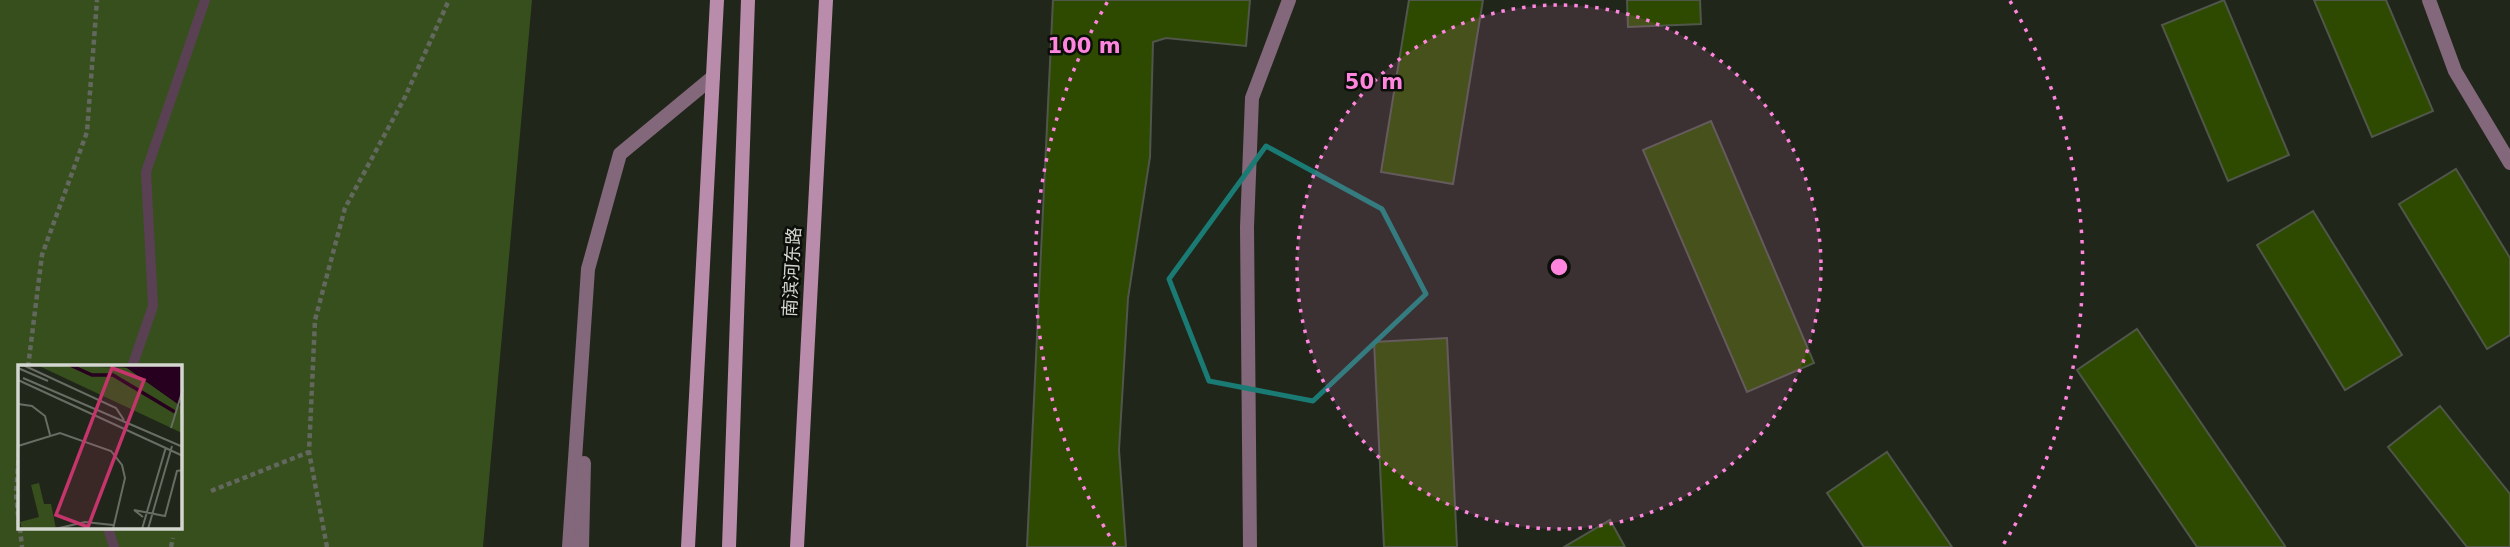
<svg xmlns="http://www.w3.org/2000/svg" width="2510" height="547" font-family="'DejaVu Sans','Noto Sans SC',sans-serif">
	<style>
		.green { fill: #374f1d; fill-rule: evenodd }
		.lines { fill: none; stroke-linecap: round; stroke-linejoin: round }
		.stream { stroke: #5a4053; stroke-width: 10 }
		.building { fill: #2d4a00; stroke: #50564a; stroke-width: 2 }
		.path { stroke: #63685e; stroke-width: 4.5; stroke-dasharray: 5 3.5; stroke-linecap: butt }
		.lane { stroke: #83677a; stroke-width: 14 }
		.street { stroke: #83677a; stroke-width: 14 }
		.secondary { stroke: #ba8cab; stroke-width: 14 }
		.marked { fill: none; stroke: #197b73; stroke-width: 5; stroke-linejoin: round }
		.ring { fill: none; stroke: #ff85de; stroke-width: 3.5; stroke-dasharray: 3.5 7 }
		.labels { text-anchor: middle; stroke-width: 5; stroke-linejoin: round; paint-order: stroke }
		.street-label { font-size: 18px; fill: #d3d7cf; stroke: #0c0e0a }
		.inset-river { fill: none; stroke: #26001e; stroke-width: 3.5 }
		.inset-road { fill: none; stroke: #686d63; stroke-width: 2 }
		.view { fill: #c5356c; fill-opacity: 0.15; stroke: #c5356c; stroke-width: 3.5 }
		.inset-edge { fill: none; stroke: #d3d7cf; stroke-width: 3.5 }
		.centre { fill: #ff85de; stroke: #0c0e0a; stroke-width: 3.5 }
		.ring-label { font-size: 21px; text-anchor: middle; font-weight: bold; fill: #ff85de; stroke: #0c0e0a; stroke-width: 5; stroke-linejoin: round; paint-order: stroke }
	</style>
	<rect width="100%" height="100%" fill="#21261b"/>
	<path class="green" d="M0,0H532L483,547H0ZM19,367H180V528H19Z"/>
	<g class="lines">
		<g class="stream">
			<polyline points="132,367 153,306 146,172 205,0"/>
			<polyline points="108,528 114,547"/>
		</g>
	</g>
	<g class="building">
		<polygon points="1053,0 1250,0 1246,46 1166,38 1153,42 1150,157 1128,298 1119,450 1126,547 1027,547"/>
		<polygon points="1409,0 1483,0 1453,184 1381,172"/>
		<polygon points="1627,0 1700,0 1701,24 1628,27"/>
		<polygon points="2224,0 2289,155 2228,181 2162,25"/>
		<polygon points="2314,0 2386,0 2433,111 2372,137"/>
		<polygon points="1711,121 1814,363 1747,392 1643,150"/>
		<polygon points="2456,169 2510,258 2510,335 2487,349 2399,204"/>
		<polygon points="2313,211 2402,355 2345,390 2257,245"/>
		<polygon points="2137,329 2285,546 2283,547 2197,547 2077,370"/>
		<polygon points="1447,338 1457,547 1384,547 1374,342"/>
		<polygon points="2440,406 2510,494 2510,547 2467,547 2388,447"/>
		<polygon points="1887,452 1952,547 1864,547 1827,493"/>
		<polygon points="1610,520 1625,547 1564,547"/>
	</g>
	<g class="lines">
		<g class="path">
			<polyline points="28,367 42,255 87,132 97,0"/>
			<polyline points="19,452 16,494 19,525"/>
			<polyline points="211,491 309,452"/>
			<polyline points="20,528 22,547"/>
			<polyline points="171,547 173,538"/>
			<polyline points="327,547 309,452 315,320 345,208 405,97 449,0"/>
		</g>
		<g class="lane">
			<polyline points="569,547 588,269 620,154 713,77"/>
			<polyline points="582,547 584,463"/>
		</g>
		<g class="street">
			<polyline points="2429,0 2455,71 2510,163"/>
			<polyline points="1250,547 1247,227 1252,98 1289,0"/>
		</g>
		<g class="secondary">
			<polyline points="688,547 717,0"/>
			<polyline points="729,547 748,0"/>
			<polyline points="797,547 826,0"/>
		</g>
	</g>
	<path class="marked" d="M1266,146L1382,209L1426,294L1313,401L1209,381L1169,279Z"/>
	<circle cx="1559" cy="267" r="262" fill="#ff85de" fill-opacity=".12"/>
	<g class="ring">
		<circle cx="1559" cy="267" r="262"/>
		<path d="M1115 545A524 524 0 0 1 1108 1M2010 1A524 524 0 0 1 2003 545"/>
	</g>
	<g class="labels">
		<g class="street-label">
			<text transform="translate(792 272) rotate(-87)" y="6">南滨河东路</text>
		</g>
	</g>
	<g transform="translate(18 365)">
		<rect width="164" height="164" fill="#21261b"/>
		<path d="M19,0L109,3L164,42V68ZM21,118L26,139H33L38,164H4L2,157L21,152L13,120Z" fill="#374f1d"/>
		<path d="M100,0H164V42L109,3Z" fill="#26001e"/>
		<path class="inset-river" d="M52,0L74,10H95L157,47"/>
		<path class="inset-road" d="M5,0L98,43L106,55M0,3L30,16M5,13L165,82M0,15L165,91M0,39L14,41L27,51L32,70M153,63L165,24M0,81L42,68L93,86L104,100L107,113L95,164M125,152L116,145L147,151L159,106L165,105M37,164L67,157L95,160M124,164L148,82M130,164L154,81"/>
		<path class="view" d="M94,3L126,15L70,162L38,150Z"/>
		<rect width="164" height="164" class="inset-edge"/>
	</g>
	<circle cx="1559" cy="267" r="10" class="centre"/>
	<g class="ring-label">
		<text x="1084" y="53">100 m</text>
		<text x="1374" y="89">50 m</text>
	</g>
</svg>
